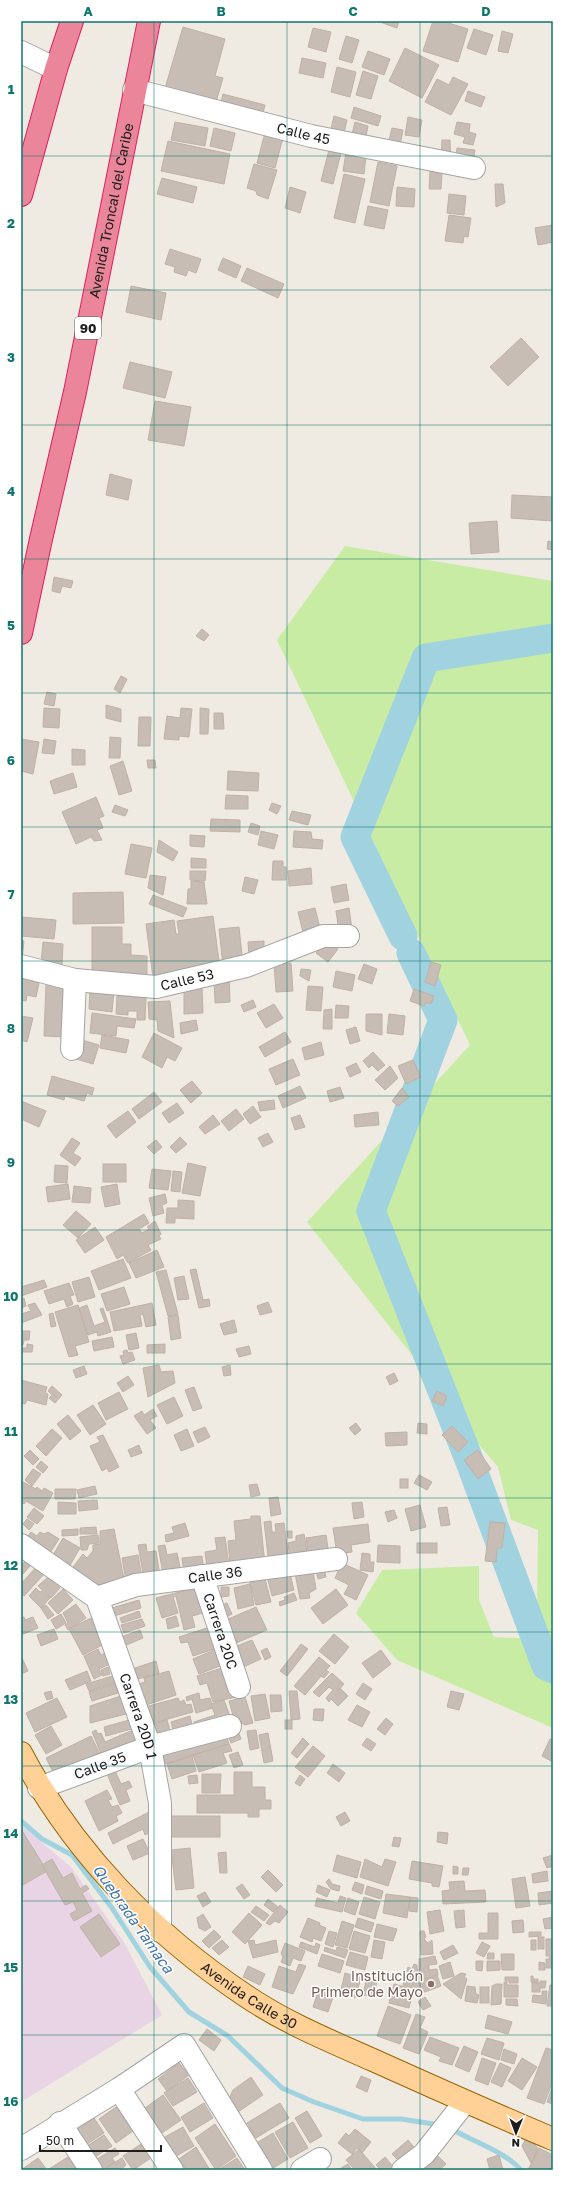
<svg xmlns="http://www.w3.org/2000/svg" width="574" height="2191" font-family="'Golos Text',sans-serif">
	<style>
		.industrial { fill: #e8d4e5 }
		.grass { fill: #c9eca5 }
		.lines { fill: none; stroke-linecap: round; stroke-linejoin: round }
		.stream { stroke: #a0d2df; stroke-width: 5 }
		.river { stroke: #a0d2df; stroke-width: 29 }
		.building { fill: #c7bdb5; stroke: #c1b0a4 }
		.minor-casing { stroke: #a4a4a4; stroke-width: 24 }
		.major-casing { stroke: #966300; stroke-width: 24 }
		.highway-casing { stroke: #e21a61; stroke-width: 24 }
		.minor { stroke: #fff; stroke-width: 22 }
		.major { stroke: #ffd197; stroke-width: 22 }
		.highway { stroke: #eb8599; stroke-width: 22 }
		.grid { fill: none; stroke: #0f766e; stroke-width: 1; stroke-opacity: 0.55 }
		.education-dot { fill: #8d6e63; stroke: #fff; stroke-width: 1.5 }
		.labels { text-anchor: middle; stroke-width: 3; stroke-linejoin: round; paint-order: stroke }
		.shield { fill: #fff; stroke: #616161; stroke-width: 1 }
		.shield-label { font-size: 13px; font-weight: bold; fill: #1d1d1d }
		.street-label { font-size: 14px; fill: #1d1d1d; stroke: #fff }
		.education-label { font-size: 14px; fill: #785e54; stroke: #fff; text-anchor: end }
		.water-label { font-size: 15px; font-style: italic; fill: #4277aa; stroke: #fff }
		.neatline { fill: none; stroke: #0f766e; stroke-width: 1.5 }
		.grid-label { font-size: 13px; text-anchor: middle; font-weight: bold; fill: #0f766e }
	</style>
	<rect width="100%" height="100%" fill="#efebe2"/>
	<polygon class="industrial" points="21,1825 71,1867 124,1942 162,2015 21,2102"/>
	<polygon class="grass" points="345,546 553,581 553,1728 397,1660 356,1613 382,1570 479,1566 479,1600 494,1637 519,1638 537,1607 538,1530 511,1520 498,1467 469,1433 452,1392 431,1379 307,1222 470,1045 277,640"/>
	<g class="lines">
		<g class="stream">
			<polyline points="21,1821 42,1839 72,1855 112,1908 150,1967 189,2012 228,2036 282,2088 314,2102 363,2119 401,2119 440,2125"/>
			<path d="M450,2128C471,2141 506,2152 521,2170"/>
		</g>
		<g class="river">
			<polyline points="403,936 355,837 426,658 553,638"/>
			<polyline points="411,953 443,1020 371,1211 470,1462 546,1666 553,1669"/>
		</g>
	</g>
	<g class="building">
		<polygon points="377,21 399,21 397,28"/>
		<polygon points="433,21 442,21 468,29 458,62 423,51"/>
		<polygon points="183,27 225,39 215,76 223,78 214,109 163,95"/>
		<polygon points="313,28 331,32 326,52 308,47"/>
		<polygon points="474,29 493,35 486,55 467,48"/>
		<polygon points="502,31 513,34 508,53 498,51"/>
		<polygon points="346,36 359,40 352,63 339,59"/>
		<polygon points="405,48 439,65 422,98 389,81"/>
		<polygon points="368,51 390,59 384,75 362,67"/>
		<polygon points="302,58 326,63 323,78 299,73"/>
		<polygon points="337,67 356,72 350,97 331,92"/>
		<polygon points="363,71 378,76 371,99 356,95"/>
		<polygon points="453,77 468,84 451,115 425,102 437,79 449,85"/>
		<polygon points="468,91 485,97 481,107 465,101"/>
		<polygon points="223,94 265,105 261,121 219,110"/>
		<polygon points="354,107 381,116 378,126 351,118"/>
		<polygon points="334,116 347,120 342,141 329,137"/>
		<polygon points="408,117 422,120 419,137 405,135"/>
		<polygon points="175,122 208,128 205,146 171,140"/>
		<polygon points="355,122 368,126 364,146 350,142"/>
		<polygon points="457,122 470,124 469,132 476,134 473,145 463,143 465,137 454,134"/>
		<polygon points="214,128 235,133 231,151 210,146"/>
		<polygon points="392,128 403,130 399,151 387,148"/>
		<polygon points="266,129 284,134 275,168 257,163"/>
		<polygon points="442,140 450,140 451,160 441,159"/>
		<polygon points="168,141 230,154 224,184 161,171"/>
		<polygon points="457,148 475,150 472,166 455,163"/>
		<polygon points="329,150 341,153 333,184 321,181"/>
		<polygon points="346,153 366,156 364,174 343,171"/>
		<polygon points="378,162 397,166 389,206 370,202"/>
		<polygon points="254,164 277,170 268,199 257,195 256,191 247,188"/>
		<polygon points="430,171 442,172 441,189 429,189"/>
		<polygon points="344,174 365,179 355,223 334,218"/>
		<polygon points="162,178 197,187 193,203 157,194"/>
		<polygon points="495,184 503,184 505,203 496,207"/>
		<polygon points="290,187 306,192 300,213 285,208"/>
		<polygon points="397,187 415,189 414,207 396,206"/>
		<polygon points="449,194 466,196 464,215 447,213"/>
		<polygon points="368,206 388,210 384,229 364,225"/>
		<polygon points="449,215 471,218 468,237 464,236 463,243 445,241"/>
		<polygon points="553,225 553,242 538,245 535,228"/>
		<polygon points="170,249 201,259 196,273 188,270 186,276 174,272 175,267 165,264"/>
		<polygon points="223,258 241,266 236,278 218,270"/>
		<polygon points="247,268 284,284 278,298 241,281"/>
		<polygon points="131,286 166,293 161,320 126,312"/>
		<polygon points="521,338 539,357 508,386 490,367"/>
		<polygon points="130,362 172,372 165,398 123,388"/>
		<polygon points="155,401 191,407 184,446 148,440"/>
		<polygon points="110,474 132,480 128,500 106,495"/>
		<polygon points="512,495 553,497 553,521 511,518"/>
		<polygon points="497,521 499,552 471,554 469,523"/>
		<polygon points="548,541 553,542 553,550 547,549"/>
		<polygon points="54,577 73,581 71,588 62,586 60,593 52,591"/>
		<polygon points="202,629 209,635 204,641 196,636"/>
		<polygon points="121,676 127,679 120,693 114,689"/>
		<polygon points="47,692 56,694 54,706 44,704"/>
		<polygon points="106,705 121,709 121,722 106,718"/>
		<polygon points="44,708 60,709 59,728 43,727"/>
		<polygon points="181,708 192,709 189,737 179,736 179,740 164,739 167,716 180,718"/>
		<polygon points="200,708 209,709 208,734 200,734"/>
		<polygon points="214,713 223,713 224,729 214,729"/>
		<polygon points="139,717 151,717 150,746 138,746"/>
		<polygon points="110,737 121,738 120,758 109,758"/>
		<polygon points="21,739 39,742 33,774 21,771"/>
		<polygon points="44,739 56,741 54,754 42,753"/>
		<polygon points="72,749 85,750 85,765 72,765"/>
		<polygon points="147,760 155,760 156,768 148,768"/>
		<polygon points="123,761 132,791 119,795 110,766"/>
		<polygon points="228,771 259,773 258,791 227,790"/>
		<polygon points="73,773 77,787 54,794 50,781"/>
		<polygon points="226,795 248,796 248,809 225,809"/>
		<polygon points="96,797 104,816 99,818 103,828 97,830 102,840 94,841 91,837 76,844 62,812"/>
		<polygon points="272,803 281,806 277,814 269,810"/>
		<polygon points="115,805 128,810 125,816 112,812"/>
		<polygon points="292,811 311,815 308,825 289,820"/>
		<polygon points="211,819 240,820 240,832 210,831"/>
		<polygon points="251,823 260,826 258,835 248,832"/>
		<polygon points="261,831 278,835 274,849 258,845"/>
		<polygon points="294,831 311,832 312,839 323,840 322,849 293,847"/>
		<polygon points="190,835 205,836 204,847 190,846"/>
		<polygon points="159,840 178,852 173,861 157,852"/>
		<polygon points="131,844 152,848 146,878 125,874"/>
		<polygon points="191,858 206,859 206,868 191,868"/>
		<polygon points="273,861 283,861 283,867 286,867 286,880 272,880"/>
		<polygon points="311,868 312,884 289,886 288,871"/>
		<polygon points="190,871 206,871 205,881 190,880"/>
		<polygon points="150,875 166,877 163,895 148,888"/>
		<polygon points="245,877 258,880 254,894 242,891"/>
		<polygon points="191,881 204,882 207,904 187,904 188,889 191,889"/>
		<polygon points="346,884 349,900 334,903 331,887"/>
		<polygon points="123,892 124,923 73,924 73,893"/>
		<polygon points="153,895 187,908 183,917 149,904"/>
		<polygon points="315,908 320,928 303,932 298,912"/>
		<polygon points="349,908 352,929 339,931 336,911"/>
		<polygon points="213,916 220,969 153,978 146,924 174,920 176,934 179,934 177,921"/>
		<polygon points="21,917 56,920 54,939 21,936"/>
		<polygon points="92,927 122,927 122,944 131,944 131,955 147,956 147,979 92,979"/>
		<polygon points="239,927 243,964 223,966 219,929"/>
		<polygon points="21,940 24,941 22,960 21,960"/>
		<polygon points="326,940 338,949 328,962 316,953"/>
		<polygon points="264,941 264,953 249,956 248,942"/>
		<polygon points="43,942 63,944 62,965 41,964"/>
		<polygon points="431,962 441,965 435,986 425,982"/>
		<polygon points="291,963 293,991 276,992 274,964"/>
		<polygon points="364,964 377,969 372,984 358,979"/>
		<polygon points="301,969 311,970 309,981 300,976"/>
		<polygon points="336,971 355,975 352,991 333,987"/>
		<polygon points="229,975 230,1002 215,1003 214,976"/>
		<polygon points="21,979 39,983 36,997 27,995 26,1001 21,1000"/>
		<polygon points="46,984 68,985 66,1037 44,1036"/>
		<polygon points="308,986 323,987 321,1011 306,1010"/>
		<polygon points="184,988 202,988 203,1013 184,1014"/>
		<polygon points="90,989 114,992 112,1012 89,1009"/>
		<polygon points="414,989 434,996 431,1004 426,1002 424,1006 410,1001"/>
		<polygon points="117,996 146,997 145,1020 137,1020 137,1011 128,1011 128,1015 116,1014"/>
		<polygon points="253,1000 256,1007 244,1012 241,1005"/>
		<polygon points="170,1001 174,1038 158,1031 157,1020 149,1019 148,1002"/>
		<polygon points="274,1004 283,1018 266,1028 257,1013"/>
		<polygon points="336,1005 349,1006 348,1018 335,1018"/>
		<polygon points="332,1009 332,1029 323,1029 324,1010"/>
		<polygon points="92,1013 136,1019 134,1028 117,1026 116,1036 90,1033"/>
		<polygon points="366,1014 382,1014 382,1035 366,1031"/>
		<polygon points="389,1014 405,1016 403,1035 387,1033"/>
		<polygon points="21,1016 33,1018 27,1042 21,1040"/>
		<polygon points="196,1020 198,1030 181,1034 180,1023"/>
		<polygon points="356,1027 360,1041 350,1044 346,1030"/>
		<polygon points="285,1032 291,1042 265,1057 259,1047"/>
		<polygon points="154,1033 182,1048 175,1061 167,1057 162,1068 142,1057"/>
		<polygon points="102,1035 129,1040 126,1053 100,1048"/>
		<polygon points="82,1040 99,1045 93,1064 76,1059"/>
		<polygon points="321,1042 324,1055 305,1060 302,1048"/>
		<polygon points="373,1052 385,1065 378,1071 372,1065 369,1068 363,1061"/>
		<polygon points="293,1059 300,1075 276,1085 269,1069"/>
		<polygon points="413,1060 421,1077 406,1084 398,1066"/>
		<polygon points="356,1063 361,1072 350,1077 346,1068"/>
		<polygon points="390,1066 398,1078 385,1090 375,1080"/>
		<polygon points="52,1076 94,1088 92,1095 87,1093 84,1101 65,1096 64,1100 47,1095"/>
		<polygon points="192,1081 202,1093 191,1103 180,1090"/>
		<polygon points="300,1086 306,1098 283,1108 278,1096"/>
		<polygon points="340,1087 344,1098 330,1102 327,1091"/>
		<polygon points="402,1088 409,1097 398,1106 392,1101"/>
		<polygon points="154,1092 162,1102 139,1119 132,1109"/>
		<polygon points="274,1100 275,1109 260,1111 258,1102"/>
		<polygon points="21,1101 46,1111 39,1127 21,1119"/>
		<polygon points="177,1103 184,1113 169,1123 162,1113"/>
		<polygon points="253,1106 261,1117 250,1124 243,1114"/>
		<polygon points="236,1109 244,1119 229,1131 221,1121"/>
		<polygon points="128,1111 136,1122 116,1138 107,1126"/>
		<polygon points="378,1112 379,1125 355,1127 354,1115"/>
		<polygon points="213,1115 220,1124 205,1134 199,1127"/>
		<polygon points="300,1115 305,1127 295,1130 291,1118"/>
		<polygon points="268,1133 273,1142 263,1147 258,1138"/>
		<polygon points="180,1137 187,1144 176,1153 170,1147"/>
		<polygon points="72,1138 80,1143 73,1153 81,1158 75,1166 60,1155"/>
		<polygon points="156,1140 162,1147 154,1154 147,1147"/>
		<polygon points="188,1163 206,1167 200,1196 182,1193"/>
		<rect x="103" y="1164" width="23" height="18"/>
		<polygon points="55,1165 68,1166 67,1183 54,1182"/>
		<polygon points="152,1169 171,1171 168,1190 149,1188"/>
		<polygon points="173,1171 182,1172 180,1192 171,1191"/>
		<polygon points="68,1184 70,1199 48,1202 46,1187"/>
		<polygon points="117,1184 120,1204 105,1207 101,1187"/>
		<polygon points="74,1186 91,1188 90,1203 72,1202"/>
		<polygon points="165,1194 167,1203 162,1205 164,1213 153,1216 149,1198"/>
		<polygon points="178,1200 194,1201 194,1219 175,1218 175,1223 166,1223 167,1208 178,1208"/>
		<polygon points="76,1211 91,1224 78,1238 63,1225"/>
		<polygon points="144,1214 149,1223 139,1229 142,1233 149,1229 147,1227 155,1221 161,1234 159,1236 161,1239 148,1245 151,1250 128,1263 123,1255 117,1259 106,1237"/>
		<polygon points="95,1227 104,1240 85,1253 76,1240"/>
		<polygon points="157,1250 164,1267 136,1278 129,1263"/>
		<polygon points="123,1259 131,1278 99,1290 91,1271"/>
		<polygon points="196,1269 203,1300 209,1299 210,1306 199,1308 190,1270"/>
		<polygon points="166,1270 178,1314 168,1316 156,1272"/>
		<polygon points="184,1276 189,1299 178,1300 174,1278"/>
		<polygon points="89,1277 95,1297 78,1302 72,1282"/>
		<polygon points="44,1280 47,1287 21,1296 21,1287"/>
		<polygon points="69,1283 74,1295 70,1296 73,1304 67,1307 64,1299 49,1304 44,1291"/>
		<polygon points="124,1287 130,1304 107,1311 101,1294"/>
		<polygon points="24,1298 26,1306 21,1308 21,1299"/>
		<polygon points="268,1302 272,1312 260,1315 257,1306"/>
		<polygon points="35,1303 42,1315 21,1323 21,1314 31,1311 28,1305"/>
		<polygon points="152,1303 156,1325 146,1327 143,1314 140,1315 142,1326 114,1331 110,1312"/>
		<polygon points="78,1305 89,1342 75,1346 78,1355 69,1357 55,1312"/>
		<polygon points="87,1305 94,1326 105,1322 100,1309 103,1308 111,1332 98,1336 97,1332 88,1335 79,1308"/>
		<polygon points="53,1313 56,1326 51,1327 49,1314"/>
		<polygon points="178,1315 181,1338 171,1340 168,1317"/>
		<polygon points="234,1320 237,1332 224,1335 220,1324"/>
		<polygon points="22,1331 30,1331 29,1340 24,1340 23,1345 21,1345"/>
		<polygon points="136,1333 139,1348 129,1350 126,1335"/>
		<polygon points="112,1337 114,1347 94,1351 92,1341"/>
		<polygon points="27,1344 33,1345 32,1352 21,1352 21,1348 27,1348"/>
		<polygon points="165,1344 165,1353 147,1353 147,1345"/>
		<polygon points="249,1346 251,1354 239,1357 236,1349"/>
		<polygon points="127,1350 128,1353 132,1352 135,1360 123,1364 120,1356 124,1355 123,1351"/>
		<polygon points="159,1365 161,1372 173,1371 175,1383 148,1397 143,1368"/>
		<polygon points="230,1365 231,1375 224,1376 222,1367"/>
		<polygon points="84,1366 87,1374 76,1378 73,1370"/>
		<polygon points="394,1373 398,1381 390,1385 386,1377"/>
		<polygon points="128,1376 134,1385 123,1392 117,1383"/>
		<polygon points="21,1380 47,1387 45,1393 48,1394 46,1405 27,1400 25,1404 21,1403"/>
		<polygon points="52,1386 62,1395 55,1403 49,1398 52,1395 48,1391"/>
		<polygon points="194,1387 202,1408 193,1411 185,1390"/>
		<polygon points="437,1391 447,1396 443,1406 432,1401"/>
		<polygon points="119,1392 128,1409 106,1420 98,1403"/>
		<polygon points="174,1397 183,1416 167,1424 157,1405"/>
		<polygon points="93,1405 106,1424 90,1435 77,1415"/>
		<polygon points="153,1409 157,1416 150,1420 156,1428 147,1434 134,1416 142,1411 144,1415"/>
		<polygon points="68,1415 81,1431 70,1440 57,1424"/>
		<polygon points="356,1423 361,1430 355,1435 349,1428"/>
		<polygon points="418,1423 427,1424 427,1434 417,1433"/>
		<polygon points="452,1426 468,1442 458,1452 442,1435"/>
		<polygon points="205,1427 210,1437 198,1443 193,1432"/>
		<polygon points="52,1429 62,1438 46,1456 36,1446"/>
		<polygon points="187,1429 194,1446 181,1451 174,1435"/>
		<polygon points="407,1432 407,1445 386,1446 385,1433"/>
		<polygon points="103,1435 119,1467 109,1472 107,1468 102,1471 90,1446 100,1442 97,1437"/>
		<polygon points="139,1445 142,1453 131,1457 128,1450"/>
		<polygon points="30,1450 39,1459 33,1465 24,1456"/>
		<polygon points="478,1450 491,1469 478,1479 464,1460"/>
		<polygon points="41,1461 48,1467 43,1473 36,1467"/>
		<polygon points="33,1469 41,1474 32,1486 25,1480"/>
		<polygon points="419,1475 432,1482 427,1490 414,1483"/>
		<rect x="400" y="1479" width="8" height="9"/>
		<polygon points="21,1481 36,1489 37,1487 42,1491 44,1488 53,1493 43,1511 26,1501 24,1504 21,1502"/>
		<polygon points="257,1484 260,1495 251,1497 249,1485"/>
		<polygon points="95,1486 97,1494 79,1498 77,1490"/>
		<polygon points="55,1489 76,1489 75,1499 55,1499"/>
		<polygon points="278,1497 281,1514 271,1516 269,1498"/>
		<polygon points="97,1500 98,1509 79,1511 78,1501"/>
		<polygon points="58,1502 76,1503 76,1514 58,1514"/>
		<polygon points="362,1502 364,1517 354,1519 352,1503"/>
		<polygon points="420,1505 426,1527 411,1531 405,1509"/>
		<polygon points="447,1507 450,1525 441,1526 438,1508"/>
		<polygon points="34,1508 44,1516 37,1524 27,1517"/>
		<polygon points="394,1510 397,1518 388,1522 385,1512"/>
		<polygon points="251,1516 260,1516 265,1565 230,1564 228,1541 236,1540 234,1521 251,1519"/>
		<polygon points="27,1519 34,1524 29,1530 23,1524"/>
		<polygon points="271,1521 272,1532 276,1532 275,1524 284,1523 289,1562 269,1564 264,1522"/>
		<polygon points="490,1522 505,1523 502,1548 497,1548 496,1562 485,1561"/>
		<polygon points="185,1523 189,1536 166,1542 165,1535 174,1533 172,1527"/>
		<polygon points="368,1524 370,1542 351,1545 352,1552 337,1554 333,1528"/>
		<polygon points="96,1527 97,1534 80,1534 80,1528"/>
		<polygon points="78,1529 78,1535 62,1536 62,1530"/>
		<polygon points="114,1529 125,1584 91,1587 70,1571 83,1554 87,1558 93,1551 93,1545 100,1544 100,1531"/>
		<polygon points="287,1531 292,1531 292,1538 288,1538"/>
		<polygon points="31,1532 37,1536 40,1532 44,1534 48,1532 59,1539 48,1556 24,1541"/>
		<polygon points="304,1534 308,1558 290,1561 288,1543 296,1541 296,1536"/>
		<polygon points="98,1535 99,1543 89,1544 87,1550 81,1550 80,1537"/>
		<polygon points="326,1535 329,1555 309,1558 306,1538"/>
		<polygon points="225,1537 229,1566 207,1568 205,1552 217,1550 215,1538"/>
		<polygon points="63,1538 80,1548 69,1567 52,1557"/>
		<rect x="417" y="1543" width="20" height="10"/>
		<polygon points="146,1544 147,1552 156,1551 160,1576 144,1579 138,1545"/>
		<polygon points="165,1545 167,1555 177,1553 181,1571 163,1574 158,1546"/>
		<polygon points="378,1545 400,1546 400,1563 377,1562"/>
		<polygon points="362,1553 370,1554 370,1562 374,1562 373,1572 360,1570"/>
		<polygon points="138,1555 142,1578 126,1581 122,1558"/>
		<polygon points="202,1556 204,1571 184,1573 182,1558"/>
		<polygon points="27,1559 32,1564 21,1576 21,1566"/>
		<polygon points="323,1563 326,1577 318,1579 315,1565"/>
		<polygon points="342,1563 368,1575 356,1600 344,1594 349,1585 335,1578"/>
		<polygon points="312,1565 316,1589 309,1593 310,1598 300,1599 294,1568"/>
		<polygon points="37,1566 45,1573 24,1596 21,1593 21,1584"/>
		<polygon points="289,1570 294,1590 272,1596 267,1576"/>
		<polygon points="264,1575 271,1602 256,1605 249,1579"/>
		<polygon points="48,1577 60,1588 51,1598 38,1586"/>
		<polygon points="250,1584 254,1605 238,1609 234,1588"/>
		<polygon points="203,1586 210,1611 192,1616 195,1627 184,1630 176,1596 173,1597 178,1613 162,1618 156,1598"/>
		<polygon points="221,1587 229,1587 229,1596 221,1597"/>
		<polygon points="36,1588 40,1592 42,1591 50,1598 41,1608 29,1596"/>
		<polygon points="63,1589 73,1600 58,1614 48,1603"/>
		<polygon points="336,1589 348,1605 323,1624 311,1608"/>
		<polygon points="294,1593 297,1600 280,1606 279,1602 285,1600 284,1597"/>
		<polygon points="139,1600 141,1608 114,1616 112,1608"/>
		<polygon points="227,1603 232,1614 224,1618 218,1607"/>
		<polygon points="76,1604 86,1618 68,1630 65,1625 68,1623 63,1613"/>
		<polygon points="46,1605 54,1615 48,1619 41,1608"/>
		<polygon points="256,1607 267,1630 236,1643 226,1620"/>
		<polygon points="139,1611 141,1617 122,1623 120,1618"/>
		<polygon points="61,1614 66,1623 56,1629 51,1620"/>
		<polygon points="176,1616 179,1626 168,1629 166,1619"/>
		<polygon points="24,1617 25,1620 33,1617 38,1628 21,1635 21,1618"/>
		<polygon points="91,1618 93,1622 98,1619 110,1641 83,1655 69,1629"/>
		<polygon points="142,1619 145,1626 124,1633 121,1625"/>
		<polygon points="216,1625 223,1646 193,1656 188,1642 181,1643 179,1637"/>
		<polygon points="54,1629 58,1639 41,1646 37,1635"/>
		<polygon points="140,1630 143,1638 124,1646 121,1637"/>
		<polygon points="334,1634 349,1647 335,1664 319,1651"/>
		<polygon points="252,1640 261,1659 241,1668 232,1648"/>
		<polygon points="301,1644 308,1649 287,1676 280,1671"/>
		<polygon points="108,1646 112,1663 99,1669 102,1675 94,1679 84,1656 98,1649 101,1655 105,1653 103,1648"/>
		<polygon points="219,1648 225,1664 199,1674 193,1659"/>
		<polygon points="267,1648 271,1657 265,1660 261,1651"/>
		<polygon points="381,1650 391,1664 373,1678 362,1663"/>
		<polygon points="21,1656 28,1671 21,1674"/>
		<polygon points="319,1657 330,1666 326,1670 329,1672 324,1678 321,1676 305,1695 294,1686"/>
		<polygon points="156,1661 159,1673 138,1679 135,1668"/>
		<polygon points="108,1667 110,1674 103,1676 101,1670"/>
		<polygon points="225,1667 241,1696 213,1702 207,1683 200,1685 197,1676"/>
		<polygon points="87,1671 91,1681 70,1690 65,1680"/>
		<polygon points="169,1671 176,1695 146,1705 139,1684 145,1682 144,1678"/>
		<polygon points="332,1673 344,1684 338,1691 340,1688 348,1696 338,1706 331,1699 329,1702 326,1698 333,1690 329,1687 319,1697 313,1692"/>
		<polygon points="119,1674 121,1681 89,1691 86,1684"/>
		<polygon points="363,1683 372,1689 365,1700 356,1694"/>
		<polygon points="115,1684 118,1693 92,1701 89,1692"/>
		<polygon points="51,1691 53,1698 47,1700 44,1693"/>
		<polygon points="289,1691 297,1691 300,1719 291,1720"/>
		<polygon points="451,1691 464,1694 459,1710 447,1707"/>
		<polygon points="199,1693 200,1700 210,1698 213,1708 196,1713 192,1699 187,1701 186,1697"/>
		<polygon points="265,1694 270,1718 255,1721 251,1696"/>
		<polygon points="124,1695 130,1713 90,1723 90,1706"/>
		<polygon points="270,1695 281,1695 282,1711 271,1712"/>
		<polygon points="245,1697 253,1723 245,1725 234,1719 229,1701"/>
		<polygon points="57,1698 67,1717 35,1732 26,1713"/>
		<polygon points="178,1698 180,1702 184,1700 186,1705 191,1704 193,1712 150,1724 145,1707"/>
		<polygon points="224,1700 232,1722 198,1733 194,1722 215,1715 211,1704"/>
		<polygon points="357,1705 370,1712 362,1727 348,1720"/>
		<polygon points="314,1709 324,1709 323,1721 313,1720"/>
		<polygon points="190,1716 194,1733 175,1738 171,1722"/>
		<polygon points="386,1718 393,1724 385,1735 377,1729"/>
		<polygon points="133,1719 135,1728 106,1736 104,1727"/>
		<polygon points="167,1720 173,1740 161,1744 154,1724"/>
		<rect x="285" y="1720" width="7" height="9"/>
		<polygon points="51,1726 62,1745 46,1754 35,1735"/>
		<polygon points="236,1726 241,1739 231,1743 226,1730"/>
		<polygon points="96,1730 98,1734 101,1733 105,1742 133,1730 138,1742 103,1758 92,1732"/>
		<polygon points="256,1730 259,1748 250,1750 247,1731"/>
		<polygon points="225,1731 229,1744 165,1764 161,1751"/>
		<polygon points="268,1733 273,1761 264,1763 259,1735"/>
		<polygon points="91,1736 101,1756 56,1778 46,1758"/>
		<polygon points="303,1738 309,1744 297,1758 291,1753"/>
		<polygon points="367,1738 376,1744 371,1751 362,1745"/>
		<polygon points="550,1739 553,1740 553,1762 542,1756"/>
		<polygon points="229,1744 232,1751 223,1753 227,1763 199,1772 193,1755"/>
		<polygon points="313,1746 325,1756 308,1777 295,1767"/>
		<polygon points="238,1752 243,1765 234,1768 229,1755"/>
		<polygon points="192,1756 196,1771 172,1779 167,1764"/>
		<polygon points="333,1764 345,1773 339,1782 327,1773"/>
		<polygon points="113,1766 121,1784 129,1781 132,1787 126,1790 130,1801 120,1805 105,1769"/>
		<polygon points="234,1772 252,1772 252,1787 265,1787 265,1800 271,1800 271,1809 259,1809 259,1817 248,1817 248,1813 197,1813 197,1795 234,1795"/>
		<polygon points="202,1774 221,1774 220,1793 202,1793"/>
		<polygon points="197,1775 198,1783 189,1784 188,1776"/>
		<polygon points="300,1775 305,1779 300,1786 295,1783"/>
		<polygon points="107,1790 112,1799 108,1800 112,1807 118,1805 122,1813 116,1816 118,1821 99,1831 85,1801"/>
		<polygon points="149,1812 155,1823 147,1828 149,1833 145,1835 143,1829 113,1844 108,1833"/>
		<polygon points="345,1812 350,1821 341,1826 336,1817"/>
		<rect x="170" y="1816" width="50" height="21"/>
		<polygon points="21,1829 47,1871 21,1886"/>
		<polygon points="438,1832 448,1833 447,1844 437,1842"/>
		<polygon points="394,1837 401,1838 399,1847 392,1846"/>
		<polygon points="143,1839 150,1853 133,1860 127,1846"/>
		<polygon points="190,1848 194,1888 176,1890 171,1850"/>
		<polygon points="226,1852 227,1873 220,1873 218,1853"/>
		<polygon points="337,1855 361,1862 357,1878 333,1871"/>
		<polygon points="553,1855 553,1866 547,1868 543,1858"/>
		<polygon points="52,1859 63,1878 72,1873 80,1889 86,1885 89,1889 82,1893 92,1911 74,1921 70,1914 77,1910 73,1902 65,1905 42,1865"/>
		<polygon points="365,1859 382,1867 385,1859 396,1862 388,1886 360,1877"/>
		<polygon points="412,1861 443,1866 439,1887 432,1886 432,1883 409,1879"/>
		<polygon points="453,1866 458,1867 458,1874 453,1874"/>
		<polygon points="463,1868 469,1868 468,1875 462,1875"/>
		<polygon points="268,1870 283,1885 276,1892 261,1877"/>
		<polygon points="547,1871 548,1881 533,1883 532,1874"/>
		<polygon points="525,1877 530,1906 516,1908 512,1879"/>
		<polygon points="329,1879 332,1884 340,1886 339,1891 331,1889 326,1882"/>
		<polygon points="464,1881 465,1891 485,1890 486,1902 443,1904 442,1891 450,1890 449,1882"/>
		<polygon points="355,1882 364,1885 362,1894 352,1890"/>
		<polygon points="242,1884 250,1895 244,1899 236,1888"/>
		<polygon points="318,1885 330,1890 327,1897 316,1892"/>
		<polygon points="367,1886 383,1891 381,1899 365,1894"/>
		<polygon points="553,1891 553,1903 539,1905 538,1893"/>
		<polygon points="205,1892 211,1902 203,1907 197,1896"/>
		<polygon points="386,1894 410,1897 407,1918 383,1913"/>
		<polygon points="340,1896 346,1898 342,1912 315,1906 317,1898 338,1903"/>
		<polygon points="364,1897 380,1902 375,1919 359,1914"/>
		<polygon points="410,1897 418,1898 417,1912 409,1911"/>
		<polygon points="348,1898 359,1902 355,1915 344,1911"/>
		<polygon points="268,1899 278,1907 273,1912 264,1905"/>
		<polygon points="280,1905 288,1912 279,1923 275,1921 270,1925 266,1923"/>
		<polygon points="256,1906 269,1915 264,1921 251,1912"/>
		<polygon points="440,1910 444,1931 430,1934 427,1912"/>
		<polygon points="464,1910 465,1927 456,1928 454,1911"/>
		<polygon points="249,1913 262,1925 245,1944 232,1932"/>
		<polygon points="488,1913 498,1913 498,1939 479,1939 479,1933 488,1933"/>
		<polygon points="99,1914 120,1944 101,1957 80,1927"/>
		<polygon points="203,1914 211,1927 205,1931 199,1928 197,1918"/>
		<polygon points="553,1917 553,1928 545,1929 543,1919"/>
		<polygon points="308,1918 320,1923 319,1925 326,1928 321,1941 313,1938 312,1942 300,1937"/>
		<polygon points="358,1918 374,1923 371,1932 355,1927"/>
		<polygon points="523,1920 524,1932 513,1933 512,1921"/>
		<polygon points="342,1921 354,1925 347,1948 335,1945"/>
		<polygon points="377,1924 397,1929 393,1941 374,1937"/>
		<polygon points="214,1930 221,1937 209,1948 202,1941"/>
		<polygon points="329,1931 337,1933 333,1947 325,1944"/>
		<polygon points="354,1931 370,1936 365,1953 349,1949"/>
		<polygon points="420,1931 424,1931 426,1937 424,1939 428,1943 432,1940 433,1954 421,1955"/>
		<polygon points="529,1932 541,1932 541,1936 529,1937"/>
		<rect x="538" y="1937" width="6" height="12"/>
		<polygon points="546,1939 553,1939 553,1968 546,1968 546,1963 548,1962 546,1962 546,1959 550,1959 549,1956 546,1956"/>
		<polygon points="222,1940 229,1947 219,1955 212,1948"/>
		<polygon points="254,1940 255,1945 276,1940 278,1952 253,1958 248,1941"/>
		<polygon points="374,1940 385,1942 382,1959 371,1957"/>
		<rect x="531" y="1940" width="5" height="10"/>
		<polygon points="301,1942 315,1947 316,1943 320,1945 317,1954 299,1947"/>
		<polygon points="482,1942 490,1946 484,1957 476,1953"/>
		<polygon points="285,1943 305,1951 301,1961 293,1958 290,1966 281,1962 283,1957 281,1954"/>
		<polygon points="453,1945 458,1953 444,1960 440,1952"/>
		<polygon points="325,1947 336,1951 337,1947 348,1950 345,1958 324,1951"/>
		<polygon points="350,1952 368,1957 365,1970 346,1965"/>
		<polygon points="488,1953 494,1953 494,1959 487,1959"/>
		<polygon points="322,1954 344,1961 340,1973 318,1966"/>
		<polygon points="501,1954 514,1954 514,1970 502,1970"/>
		<polygon points="435,1956 437,1964 429,1965 429,1970 437,1969 438,1975 426,1979 419,1977 419,1959"/>
		<polygon points="476,1961 483,1961 482,1971 476,1970"/>
		<polygon points="487,1961 500,1961 500,1970 487,1971"/>
		<polygon points="450,1962 454,1976 443,1979 439,1966"/>
		<polygon points="539,1962 545,1963 545,1970 539,1970"/>
		<polygon points="299,1964 306,1966 293,1994 272,1987 279,1966 296,1972"/>
		<polygon points="414,1964 417,1965 418,1977 425,1980 437,1975 441,1986 425,1992 403,1985 408,1967 412,1969"/>
		<polygon points="248,1966 265,1974 260,1985 243,1977"/>
		<polygon points="345,1973 361,1978 355,1998 340,1994"/>
		<polygon points="461,1973 466,1974 464,1977 467,1979 461,1999 443,1984"/>
		<polygon points="367,1976 378,1978 373,1997 363,1995"/>
		<polygon points="531,1976 533,1976 533,1979 538,1979 538,1982 531,1982"/>
		<polygon points="505,1977 518,1977 518,1983 509,1983 509,1981 505,1981"/>
		<polygon points="540,1981 546,1981 545,1988 540,1988 540,1992 532,1992 532,1982 540,1983"/>
		<polygon points="504,1982 507,1982 507,1985 518,1985 518,1997 504,1997"/>
		<polygon points="394,1984 409,1988 409,1991 413,1992 409,2008 389,2003"/>
		<polygon points="496,1984 502,1984 501,2004 491,2005 492,1986"/>
		<polygon points="550,1985 553,1985 553,2006 547,2006"/>
		<polygon points="467,1986 475,1987 476,1994 479,1995 477,2003 465,2001"/>
		<rect x="480" y="1987" width="9" height="16"/>
		<polygon points="319,1988 334,1994 328,2012 313,2007"/>
		<polygon points="542,1991 547,1991 546,2004 532,2002 533,1995 542,1996"/>
		<polygon points="425,1997 431,2006 423,2010 418,2002"/>
		<polygon points="506,1999 517,1999 518,2006 506,2005"/>
		<polygon points="388,2006 411,2015 400,2044 377,2036"/>
		<polygon points="416,2014 425,2017 420,2028 428,2032 419,2054 403,2048"/>
		<polygon points="488,2015 512,2022 508,2034 485,2028"/>
		<polygon points="207,2029 221,2040 214,2051 199,2040"/>
		<polygon points="430,2037 459,2048 452,2065 439,2061 441,2057 424,2050"/>
		<polygon points="487,2038 504,2043 499,2060 481,2054"/>
		<polygon points="464,2046 478,2052 469,2072 455,2066"/>
		<polygon points="546,2048 553,2050 553,2081 544,2104 527,2098"/>
		<polygon points="504,2049 517,2054 514,2064 501,2060"/>
		<polygon points="482,2058 496,2063 488,2085 475,2080"/>
		<polygon points="522,2058 537,2067 522,2090 508,2081"/>
		<polygon points="179,2063 189,2075 167,2091 158,2079"/>
		<polygon points="500,2063 511,2068 502,2087 491,2082"/>
		<polygon points="361,2076 371,2080 367,2092 356,2087"/>
		<polygon points="251,2077 263,2095 238,2112 229,2099 233,2090"/>
		<polygon points="188,2078 197,2092 173,2106 164,2093"/>
		<polygon points="553,2085 553,2104 547,2102"/>
		<polygon points="163,2095 181,2120 162,2133 145,2108"/>
		<polygon points="204,2103 213,2118 190,2132 181,2117"/>
		<polygon points="280,2103 289,2118 256,2138 247,2123"/>
		<polygon points="116,2107 133,2131 116,2143 99,2119"/>
		<polygon points="307,2111 322,2136 310,2143 295,2118"/>
		<polygon points="94,2118 104,2133 84,2146 74,2131"/>
		<polygon points="293,2122 308,2148 290,2158 275,2132"/>
		<polygon points="215,2124 236,2156 216,2170 195,2138"/>
		<polygon points="183,2127 194,2146 176,2156 165,2137"/>
		<polygon points="355,2129 371,2142 362,2153 357,2148 352,2154 338,2143 346,2133 349,2136"/>
		<polygon points="273,2133 288,2159 270,2170 255,2144"/>
		<polygon points="104,2135 112,2146 92,2159 84,2148"/>
		<polygon points="527,2137 538,2148 531,2163 522,2146"/>
		<polygon points="408,2140 417,2151 402,2164 392,2154"/>
		<polygon points="141,2144 151,2158 133,2170 123,2156"/>
		<polygon points="196,2147 210,2170 186,2170 179,2159"/>
		<polygon points="115,2148 119,2154 112,2158 115,2162 103,2170 100,2170 94,2161"/>
		<polygon points="539,2148 553,2155 553,2170 528,2170"/>
		<polygon points="359,2149 377,2170 355,2170 346,2160"/>
		<polygon points="435,2153 446,2164 439,2170 416,2170"/>
		<polygon points="499,2155 503,2170 490,2170 487,2159"/>
		<polygon points="68,2157 76,2169 49,2170 49,2169"/>
		<polygon points="385,2157 396,2170 381,2170 376,2165"/>
		<polygon points="38,2158 47,2170 21,2170"/>
		<polygon points="122,2158 126,2165 120,2170 102,2170"/>
		<polygon points="237,2158 245,2170 218,2170"/>
		<polygon points="348,2164 352,2170 338,2170"/>
	</g>
	<g class="lines">
		<defs>
			<g id="minor">
				<polyline points="21,52 56,69"/>
				<path id="s1" d="M134,90L311,136L474,168"/>
				<path id="s2" d="M21,966L75,980L156,987L246,966L323,936H348"/>
				<polyline points="72,1049 75,980"/>
				<path id="s3" d="M21,1545L97,1598L150,1747L160,1803V1931"/>
				<path id="s4" d="M202,1576L239,1687"/>
				<path id="s5" d="M97,1598L136,1585L336,1559"/>
				<path id="s6" d="M39,1788L150,1747L230,1726"/>
				<polyline points="119,2089 172,2170"/>
				<polyline points="60,2123 91,2170"/>
				<polyline points="21,2149 119,2089 184,2045 261,2170"/>
				<polyline points="302,2170 320,2159"/>
				<polyline points="403,2170 424,2154 465,2102"/>
			</g>
			<g id="major">
				<path id="s7" d="M21,1753C73,1852 153,1934 246,1996C286,2023 330,2041 373,2060C433,2087 493,2114 553,2139"/>
			</g>
			<g id="highway">
				<polyline points="21,195 56,69 72,21"/>
				<path id="s8" d="M21,633L41,539L75,392L149,21"/>
			</g>
		</defs>
		<use href="#minor" class="minor-casing"/>
		<use href="#major" class="major-casing"/>
		<use href="#highway" class="highway-casing"/>
		<use href="#minor" class="minor"/>
		<use href="#major" class="major"/>
		<use href="#highway" class="highway"/>
	</g>
	<path class="grid" d="M154,21V2170M287,21V2170M420,21V2170M21,156H553M21,290H553M21,425H553M21,559H553M21,693H553M21,827H553M21,961H553M21,1096H553M21,1230H553M21,1364H553M21,1498H553M21,1632H553M21,1766H553M21,1901H553M21,2035H553"/>
	<circle class="education-dot" cx="431" cy="1984" r="4"/>
	<g class="labels">
		<rect class="shield" x="75" y="317" width="26" height="22" rx="3"/>
		<g class="shield-label">
			<text x="88" y="333">90</text>
		</g>
		<g class="street-label">
			<text dy="5" stroke="none"><textPath href="#s1" startOffset="175">Calle 45</textPath></text>
			<text dy="5" stroke="none"><textPath href="#s8" startOffset="432">Avenida Troncal del Caribe</textPath></text>
			<text dy="5" stroke="none"><textPath href="#s2" startOffset="169">Calle 53</textPath></text>
			<text dy="5" stroke="none"><textPath href="#s5" startOffset="121">Calle 36</textPath></text>
			<text dy="5" stroke="none"><textPath href="#s4" startOffset="58">Carrera 20C</textPath></text>
			<text dy="5" stroke="none"><textPath href="#s3" startOffset="218">Carrera 20D 1</textPath></text>
			<text dy="5" stroke="none"><textPath href="#s6" startOffset="65">Calle 35</textPath></text>
			<text dy="5" stroke="none"><textPath href="#s7" startOffset="337">Avenida Calle 30</textPath></text>
		</g>
		<g class="education-label">
			<text x="423" y="1981">Institución<tspan x="423" dy="16">Primero de Mayo</tspan></text>
		</g>
		<g class="water-label">
			<text transform="translate(133 1919) rotate(55)" y="5">Quebrada Tamaca</text>
		</g>
	</g>
	<rect width="574" height="2191" fill="none" stroke="#ffffff" stroke-width="44"/>
	<g transform="translate(516 2133) rotate(181)" stroke="#ffffff" stroke-width="3" paint-order="stroke">
	<path d="M0-3L7 15L0 10L-7 15Z" fill="#1d1d1d"/>
	<text y="-6" font-size="11" font-weight="bold" text-anchor="middle" fill="#1d1d1d">N</text>
	</g>
	<path d="M40 2145v6h121v-6" fill="none" stroke="#1d1d1d" stroke-width="2"/>
	<text x="46" y="2145" font-size="12" fill="#1d1d1d" stroke="#ffffff" stroke-width="3" paint-order="stroke">50 m</text>
	<rect x="22" y="22" width="530" height="2147" class="neatline"/>
	<g class="grid-label">
		<text x="88" y="16">A</text>
		<text x="221" y="16">B</text>
		<text x="353" y="16">C</text>
		<text x="486" y="16">D</text>
		<text x="11" y="94">1</text>
		<text x="11" y="228">2</text>
		<text x="11" y="362">3</text>
		<text x="11" y="496">4</text>
		<text x="11" y="630">5</text>
		<text x="11" y="765">6</text>
		<text x="11" y="899">7</text>
		<text x="11" y="1033">8</text>
		<text x="11" y="1167">9</text>
		<text x="11" y="1301">10</text>
		<text x="11" y="1436">11</text>
		<text x="11" y="1570">12</text>
		<text x="11" y="1704">13</text>
		<text x="11" y="1838">14</text>
		<text x="11" y="1972">15</text>
		<text x="11" y="2106">16</text>
	</g>
</svg>
